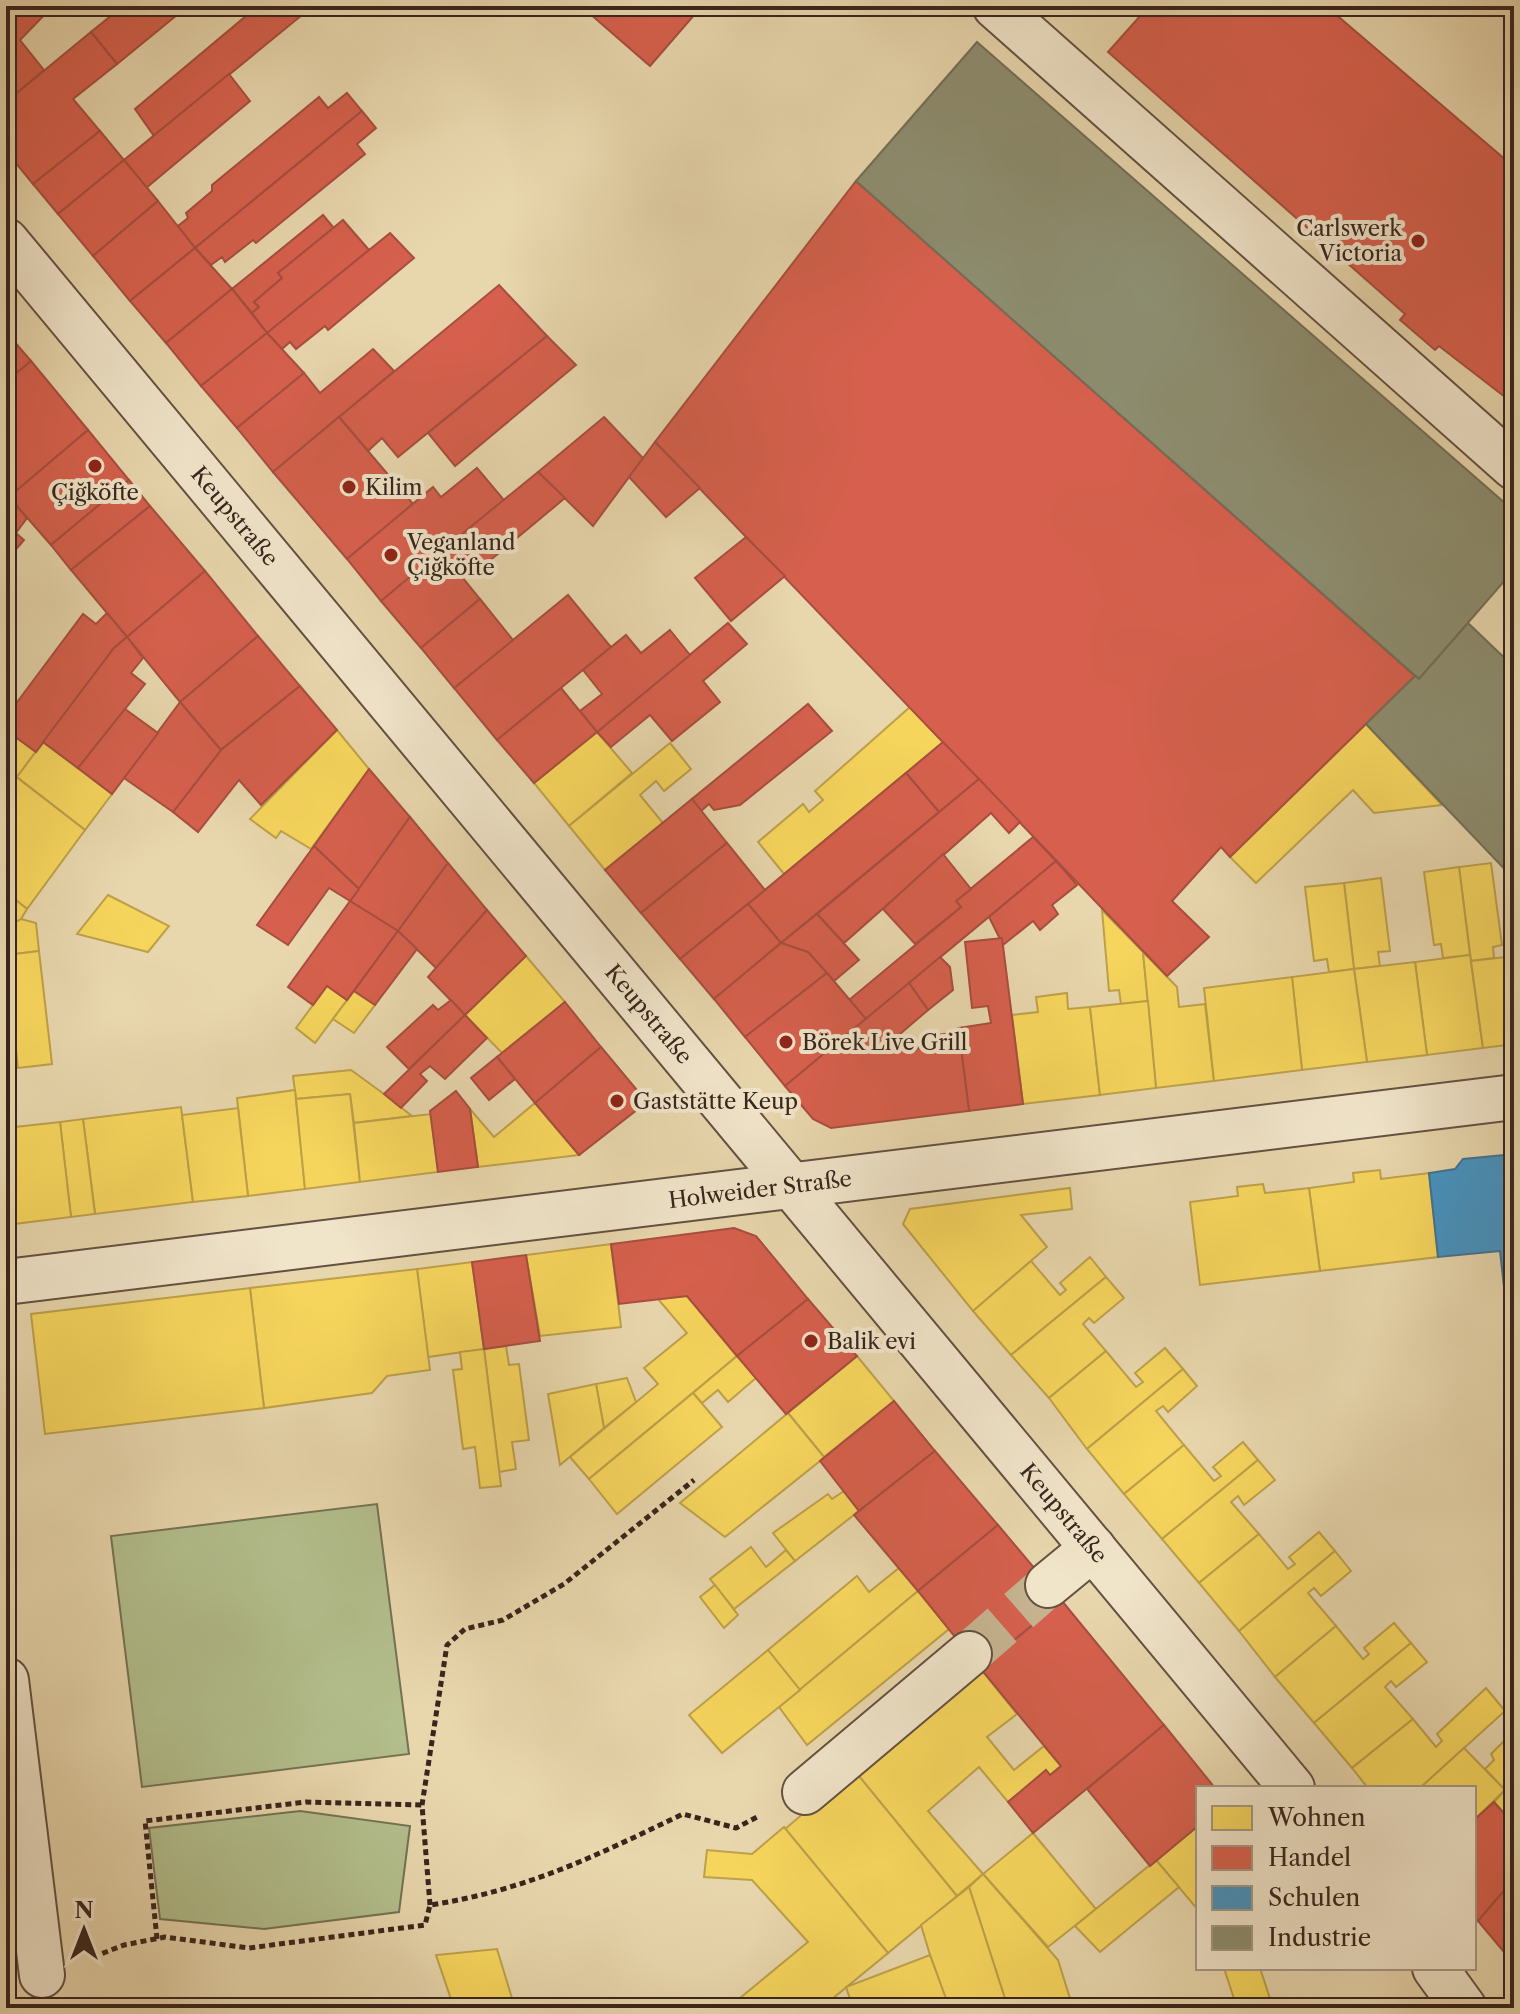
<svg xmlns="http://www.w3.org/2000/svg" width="1520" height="2014" font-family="'Libre Caslon Text',serif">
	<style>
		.green { fill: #b2be8c; stroke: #757254; stroke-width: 2 }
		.homes { fill: #f6d55c; stroke: #bda049; stroke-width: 2 }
		.shops { fill: #d6604d; stroke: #a74e3f; stroke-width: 2 }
		.schools { fill: #4393c3; stroke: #407291; stroke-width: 2 }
		.industry { fill: #8c8c6e; stroke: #736d56; stroke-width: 2 }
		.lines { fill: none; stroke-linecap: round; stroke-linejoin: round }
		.minor-tunnel { stroke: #c5b38f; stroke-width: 44; stroke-dasharray: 44 22; stroke-linecap: butt }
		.minor-casing { stroke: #645141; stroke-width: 48 }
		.path { stroke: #38251d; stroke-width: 5; stroke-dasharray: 6 4; stroke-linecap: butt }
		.minor { stroke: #f0e4c9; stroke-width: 44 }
		.poi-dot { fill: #8f2418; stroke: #f0e4c9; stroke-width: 3 }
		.labels { text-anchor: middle; stroke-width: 8; stroke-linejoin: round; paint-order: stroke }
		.poi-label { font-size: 22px; fill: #38251d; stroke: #f0e4c9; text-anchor: start }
		.street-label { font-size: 22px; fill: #38251d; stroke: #f0e4c9 }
	</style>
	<rect width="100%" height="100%" fill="#e8d6ac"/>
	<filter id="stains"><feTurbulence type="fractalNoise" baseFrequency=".0025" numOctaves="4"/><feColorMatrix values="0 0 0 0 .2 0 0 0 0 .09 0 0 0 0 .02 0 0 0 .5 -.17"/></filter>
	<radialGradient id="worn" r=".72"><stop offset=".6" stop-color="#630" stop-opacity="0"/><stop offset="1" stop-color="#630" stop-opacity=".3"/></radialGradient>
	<g class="green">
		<polygon points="377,1504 409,1754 142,1787 111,1536"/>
		<polygon points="300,1811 410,1826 399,1912 264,1929 160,1919 149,1828"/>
	</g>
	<g class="homes">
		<polygon points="910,707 943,742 784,874 758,842 803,804 809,812 823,800 815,791"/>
		<polygon points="1366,724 1442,805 1374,813 1353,790 1256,883 1230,857"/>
		<polygon points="6,730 36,752 17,777 6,769"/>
		<polygon points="337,730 369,769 311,849 281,831 276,838 250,819"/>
		<polygon points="597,732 632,773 569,826 534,783"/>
		<polygon points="43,742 112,794 85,830 17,777"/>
		<polygon points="670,743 691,769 664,791 656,781 640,795 663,823 605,870 569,826"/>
		<polygon points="6,769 85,830 27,909 6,892"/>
		<polygon points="1491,863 1502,945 1493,947 1494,958 1471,961 1459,867"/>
		<polygon points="1459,867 1470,955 1443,958 1441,944 1434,945 1424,872"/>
		<polygon points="1381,878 1390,951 1378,952 1380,966 1354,969 1344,883"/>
		<polygon points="1344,883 1354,969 1329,972 1327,959 1314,961 1305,887"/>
		<polygon points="6,892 27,909 21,919 6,928"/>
		<polygon points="108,895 169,926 148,952 77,934"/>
		<polygon points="1102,910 1143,952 1148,1001 1121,1004 1119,990 1109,991"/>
		<polygon points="21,919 36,923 39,951 6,955 6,928"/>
		<polygon points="39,951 52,1064 18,1068 6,955"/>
		<polygon points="1143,952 1177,987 1179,1007 1205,1004 1214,1081 1156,1088"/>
		<polygon points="1470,955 1483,1048 1427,1055 1415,962"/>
		<polygon points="526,956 565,1002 502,1053 465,1015"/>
		<polygon points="1514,956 1514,1044 1483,1048 1471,961"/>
		<polygon points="1415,962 1427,1055 1367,1062 1354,969"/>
		<polygon points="1354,969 1367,1062 1302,1070 1292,977"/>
		<polygon points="1292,977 1302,1070 1214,1081 1204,988"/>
		<polygon points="327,986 347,1000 315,1043 296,1028"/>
		<polygon points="354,991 375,1005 354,1033 333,1019"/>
		<polygon points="1067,993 1068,1009 1090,1007 1100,1095 1023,1104 1012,1015 1038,1012 1036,997"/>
		<polygon points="1148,1001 1156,1088 1100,1095 1090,1007"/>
		<polygon points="351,1070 384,1094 412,1116 354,1123 350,1094 296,1099 293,1076"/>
		<polygon points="295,1090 305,1189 248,1196 237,1098"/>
		<polygon points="350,1094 360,1182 305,1189 296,1099"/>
		<polygon points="535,1103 579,1155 478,1167 470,1109 494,1137"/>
		<polygon points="181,1107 193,1202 95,1214 83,1119"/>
		<polygon points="238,1108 248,1196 193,1202 182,1115"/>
		<polygon points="431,1114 438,1172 360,1182 354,1123"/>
		<polygon points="83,1119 95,1214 71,1217 60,1122"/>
		<polygon points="60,1122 71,1217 6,1225 6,1128"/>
		<polygon points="1380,1170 1381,1179 1429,1173 1438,1257 1320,1271 1309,1188 1354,1182 1353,1173"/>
		<polygon points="1263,1184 1265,1193 1309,1188 1320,1271 1200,1285 1190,1202 1238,1196 1237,1187"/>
		<polygon points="1070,1188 1072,1209 1021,1215 1047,1247 973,1311 903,1224 910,1209"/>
		<polygon points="611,1244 621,1327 540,1336 526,1255"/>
		<polygon points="1090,1257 1106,1277 1011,1355 973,1311 1031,1261 1060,1295 1066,1290 1060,1283"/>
		<polygon points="472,1262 484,1349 428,1357 417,1269"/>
		<polygon points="417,1269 430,1370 387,1376 372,1393 264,1408 250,1288"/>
		<polygon points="1106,1277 1124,1298 1094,1323 1089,1318 1083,1324 1106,1351 1049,1398 1011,1355"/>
		<polygon points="250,1288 264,1408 45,1434 31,1314"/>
		<polygon points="687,1296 737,1356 589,1479 570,1457 658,1384 644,1368 687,1333 658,1299"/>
		<polygon points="506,1346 509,1365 519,1364 529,1440 512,1442 516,1469 499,1472 484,1349"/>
		<polygon points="1165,1348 1183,1369 1087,1449 1049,1398 1106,1351 1136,1387 1143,1382 1135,1373"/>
		<polygon points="484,1349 501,1486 480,1488 475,1447 463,1449 453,1370 462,1369 460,1352"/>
		<polygon points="737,1356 756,1378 728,1402 718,1390 702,1403 693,1393"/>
		<polygon points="857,1356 894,1401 824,1457 788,1413"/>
		<polygon points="1183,1369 1197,1386 1168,1412 1163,1406 1156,1411 1184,1445 1124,1494 1087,1449"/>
		<polygon points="627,1378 636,1402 604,1428 596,1384"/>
		<polygon points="596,1384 604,1428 560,1465 548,1394"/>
		<polygon points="693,1393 722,1427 617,1514 589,1479"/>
		<polygon points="788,1413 824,1457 820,1461 725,1537 680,1503"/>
		<polygon points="1243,1442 1258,1460 1162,1539 1124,1494 1184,1445 1214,1481 1221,1476 1213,1467"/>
		<polygon points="1258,1460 1275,1480 1244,1505 1238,1496 1231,1502 1259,1534 1199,1583 1162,1539"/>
		<polygon points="844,1491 859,1511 795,1561 773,1533 828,1494 832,1499"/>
		<polygon points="1319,1532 1335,1551 1239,1631 1199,1583 1259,1534 1288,1569 1295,1564 1289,1557"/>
		<polygon points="751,1547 766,1567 786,1550 795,1561 734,1609 710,1579"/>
		<polygon points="1335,1551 1351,1571 1321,1596 1314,1588 1308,1593 1336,1626 1275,1677 1239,1631"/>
		<polygon points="899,1568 918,1591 800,1690 768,1650 857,1576 869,1592"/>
		<polygon points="715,1585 738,1615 724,1628 700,1597"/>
		<polygon points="918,1591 949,1629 807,1745 779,1707"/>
		<polygon points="1394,1623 1411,1643 1314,1723 1275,1677 1336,1626 1363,1659 1369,1654 1364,1648"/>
		<polygon points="1411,1643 1427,1662 1396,1687 1391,1681 1385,1687 1413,1719 1352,1768 1314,1723"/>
		<polygon points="768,1650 800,1690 722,1753 689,1715"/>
		<polygon points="980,1668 1017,1714 987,1737 1014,1770 1044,1746 1061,1766 1050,1775 1046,1770 1008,1802 979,1767 928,1811 983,1874 957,1896 854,1770"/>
		<polygon points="1486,1688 1505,1711 1420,1788 1368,1788 1352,1768 1413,1719 1436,1747 1442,1741 1437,1734"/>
		<polygon points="1514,1731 1514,1780 1505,1790 1485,1769 1494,1760 1491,1754"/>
		<polygon points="1464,1748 1505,1790 1474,1820 1474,1788 1420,1788"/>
		<polygon points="854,1770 957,1896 888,1953 785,1829"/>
		<polygon points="1514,1780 1514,1808 1506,1815 1494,1802"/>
		<polygon points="1198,1826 1198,1910 1156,1860"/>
		<polygon points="784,1827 888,1953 821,2008 738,2008 734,2003 808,1942 752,1880 704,1877 707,1850 752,1854"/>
		<polygon points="1033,1833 1096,1909 1048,1947 983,1874"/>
		<polygon points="1156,1860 1179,1887 1100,1952 1075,1926"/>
		<polygon points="983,1874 1058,1960 1073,2008 1008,2008 969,1887"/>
		<polygon points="969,1887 1008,2008 949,2008 930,1955 921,1925"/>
		<polygon points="497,1949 515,2008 454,2008 436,1955"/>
		<polygon points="930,1955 949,2007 853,2008 846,1987"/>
		<polygon points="1224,1968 1260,1968 1273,2008 1237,2008"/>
	</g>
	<g class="shops">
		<polygon points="6,6 53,6 20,40 44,70 6,102"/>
		<polygon points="123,6 188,6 117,64 91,32"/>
		<polygon points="258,6 313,6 154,136 135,109"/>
		<polygon points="581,6 702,6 650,66"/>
		<polygon points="1149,6 1326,6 1514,167 1514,404 1439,346 1435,350 1400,320 1405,314 1108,52"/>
		<polygon points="91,32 117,64 73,99 100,131 33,184 6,151 6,102"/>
		<polygon points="229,74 250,101 146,188 124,160"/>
		<polygon points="347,93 362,111 195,248 178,226 188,218 186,213 212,191 212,185 319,97 328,108"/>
		<polygon points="362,111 376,128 357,144 365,154 256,243 253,240 225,262 222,257 211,265 195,248"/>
		<polygon points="100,131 124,160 58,214 33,184"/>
		<polygon points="124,160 158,201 93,256 58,214"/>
		<polygon points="856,181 1415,676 1230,857 1221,847 1172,901 1209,937 1167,976 655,442"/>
		<polygon points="158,201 195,248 130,301 93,256"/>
		<polygon points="323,215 334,228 278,273 282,278 254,302 259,307 252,313 232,289"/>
		<polygon points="343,220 369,250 267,333 252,313 259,307 254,302 282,278 278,273"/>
		<polygon points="390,233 414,258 328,330 325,326 296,349 290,342 282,349 267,333"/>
		<polygon points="195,248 232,289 166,343 130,301"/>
		<polygon points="499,285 547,336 398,457 382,438 368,451 339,417"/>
		<polygon points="232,289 267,333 201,386 166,343"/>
		<polygon points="6,332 31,361 6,382"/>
		<polygon points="267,333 304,373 237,428 201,386"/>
		<polygon points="547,336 576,365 455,466 428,433"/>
		<polygon points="373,349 394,371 273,472 237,428 304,373 320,393"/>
		<polygon points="31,361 88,430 9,497 6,493 6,382"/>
		<polygon points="339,417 413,504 347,559 273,472"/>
		<polygon points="604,417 643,458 593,526 538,472"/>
		<polygon points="88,430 129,480 51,545 9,497"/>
		<polygon points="655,442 700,488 666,517 629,477"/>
		<polygon points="477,468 504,500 381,601 347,559 433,487 441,497"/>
		<polygon points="538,472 565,498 482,567 477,561 460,575 441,551"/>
		<polygon points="129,480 150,506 71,570 51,545"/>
		<polygon points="9,497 27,518 16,533 24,540 6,561 6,500"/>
		<polygon points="150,506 205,571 127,637 71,570"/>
		<polygon points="746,537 785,576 731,621 695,578"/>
		<polygon points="441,551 480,599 421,648 381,601"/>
		<polygon points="205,571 258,636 180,702 127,637"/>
		<polygon points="568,595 611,647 497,740 454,688"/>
		<polygon points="480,599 513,640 454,688 421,648"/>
		<polygon points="107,613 127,637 114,648 36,752 6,730 6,717 83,614 96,624"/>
		<polygon points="728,623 747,644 703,681 720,702 672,741 650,715 611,747 597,732"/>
		<polygon points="670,630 690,655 597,732 580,711 602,694 583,670 626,635 641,653"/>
		<polygon points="258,636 300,686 221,750 180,702"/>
		<polygon points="127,637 143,658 131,673 145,684 78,768 43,742 114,648"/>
		<polygon points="300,686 337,730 261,805 239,780 198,832 173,812 221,750"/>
		<polygon points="561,688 597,732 534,783 497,740"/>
		<polygon points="180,702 221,750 173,812 124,778"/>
		<polygon points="808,704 832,731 740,805 714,810 709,804 701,811 692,799"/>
		<polygon points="125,709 158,733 112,794 78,768"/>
		<polygon points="943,742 979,779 939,812 906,773"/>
		<polygon points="369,769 410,817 359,889 314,846"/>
		<polygon points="906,773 939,812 781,943 748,904"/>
		<polygon points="979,779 1020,822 1009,833 991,813 844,943 817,914"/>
		<polygon points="692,799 727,843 641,913 605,870"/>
		<polygon points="410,817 448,863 398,931 350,901"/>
		<polygon points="1033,837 1056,861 866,1019 849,1000 961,907 956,901"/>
		<polygon points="727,843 765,890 680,959 641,913"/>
		<polygon points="314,846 359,889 350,901 329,888 288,945 257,925"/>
		<polygon points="943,854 971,889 956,901 961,907 915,944 883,909"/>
		<polygon points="1056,861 1077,885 1052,905 1058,914 1040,930 1033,921 1003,945 989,917"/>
		<polygon points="448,863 487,910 436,968 398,931"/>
		<polygon points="350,901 398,931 347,1000 327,986 313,1005 288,987"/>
		<polygon points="748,904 781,943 714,999 680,959"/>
		<polygon points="487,910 526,956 465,1015 428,977"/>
		<polygon points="817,914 859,960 834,981 808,952 781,943"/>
		<polygon points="398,931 417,949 375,1005 354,991"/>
		<polygon points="1002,938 1023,1104 969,1111 958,1028 991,1023 988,1006 972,1008 965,942"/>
		<polygon points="781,943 808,952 827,973 745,1037 714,999"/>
		<polygon points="940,957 950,967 953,990 928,1010 909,983"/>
		<polygon points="827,973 866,1019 785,1086 745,1037"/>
		<polygon points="909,983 928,1010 900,1034 915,1051 931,1036 959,1032 969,1111 831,1128 813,1119 785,1086"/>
		<polygon points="451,1000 465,1015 409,1069 387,1047 433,1005 438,1010"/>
		<polygon points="565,1002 601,1047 535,1103 497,1057"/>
		<polygon points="465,1015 487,1038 445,1079 430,1066 420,1074 427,1081 401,1108 384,1094"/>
		<polygon points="601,1047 647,1102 579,1155 535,1103"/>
		<polygon points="497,1057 515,1079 489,1100 471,1078"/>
		<polygon points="456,1091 470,1109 478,1167 438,1172 430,1111"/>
		<polygon points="734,1228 756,1236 808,1299 737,1356 687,1296 619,1304 611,1244"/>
		<polygon points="526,1255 540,1341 484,1349 472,1262"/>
		<polygon points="808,1299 857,1356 786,1414 737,1356"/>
		<polygon points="894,1401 935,1451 859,1511 820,1461"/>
		<polygon points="935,1451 998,1525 918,1591 854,1515"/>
		<polygon points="998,1525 1062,1601 980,1668 918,1591"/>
		<polygon points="1062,1601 1164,1725 1033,1833 1008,1802 1046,1770 1050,1775 1061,1766 980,1668"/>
		<polygon points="1164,1725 1215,1788 1198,1788 1198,1826 1150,1866 1087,1789"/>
		<polygon points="1494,1802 1514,1825 1514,1879 1478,1921 1474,1916 1474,1820"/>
		<polygon points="1514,1879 1514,1964 1478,1921"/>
	</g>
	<polygon class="schools" points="1514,1154 1514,1285 1504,1287 1500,1251 1438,1257 1429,1173 1455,1169 1463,1159"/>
	<g class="industry">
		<polygon points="977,42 1514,511 1514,570 1419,679 856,181"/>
		<polygon points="1468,623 1514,667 1514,879 1366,724 1415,676 1419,679"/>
	</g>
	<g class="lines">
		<polyline class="minor-tunnel" points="969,1654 1048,1585"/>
		<defs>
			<g id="minor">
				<polyline points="995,6 1514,467"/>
				<polyline points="6,241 1292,1788"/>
				<polyline points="6,1282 1514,1097"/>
				<polyline points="1048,1585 1093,1548"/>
				<polyline points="6,1680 42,1975"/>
				<polyline points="805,1792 969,1654"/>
				<polyline points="1435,1968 1464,2008"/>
			</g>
		</defs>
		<use href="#minor" class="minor-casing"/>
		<g class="path">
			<polyline points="430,1905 422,1805 447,1645 465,1629 503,1620 564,1584 694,1480"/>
			<polyline points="157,1939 145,1821 306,1802 422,1805"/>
			<path d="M93,1957L124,1945L165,1937L249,1948L425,1925L430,1905C528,1890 595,1856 683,1814L736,1828L759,1816"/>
		</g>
		<use href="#minor" class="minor"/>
	</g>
	<g class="poi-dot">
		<circle cx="1418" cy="241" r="8"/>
		<circle cx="95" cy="466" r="8"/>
		<circle cx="349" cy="487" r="8"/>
		<circle cx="391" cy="555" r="8"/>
		<circle cx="786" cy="1042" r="8"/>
		<circle cx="617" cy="1101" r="8"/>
		<circle cx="811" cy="1341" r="8"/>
	</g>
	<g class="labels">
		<g class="poi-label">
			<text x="1402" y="236" text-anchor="end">Carlswerk<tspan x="1402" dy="25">Victoria</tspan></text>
			<text x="365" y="495">Kilim</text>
			<text x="95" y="500" text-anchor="middle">Çiğköfte</text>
			<text x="407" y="550">Veganland<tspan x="407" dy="25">Çiğköfte</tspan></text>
			<text x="802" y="1050">Börek Live Grill</text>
			<text x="633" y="1109">Gaststätte Keup</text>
			<text x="827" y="1349">Balik evi</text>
		</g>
		<g class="street-label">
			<text transform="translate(235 516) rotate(50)" y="8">Keupstraße</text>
			<text transform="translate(649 1014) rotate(50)" y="8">Keupstraße</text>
			<text transform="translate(760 1189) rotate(-7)" y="8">Holweider Straße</text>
			<text transform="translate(1064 1513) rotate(50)" y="8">Keupstraße</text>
		</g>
	</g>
	<rect width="1520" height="2014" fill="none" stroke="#e8d6ac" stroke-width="32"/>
	<rect x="8" y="8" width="1504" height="1998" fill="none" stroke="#38251d" stroke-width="4"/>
	<rect x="16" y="16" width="1488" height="1982" fill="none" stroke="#38251d" stroke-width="2"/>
	<rect x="1196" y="1786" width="280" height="184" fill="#f0e4c9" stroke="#a69884" stroke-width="2"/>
	<rect x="1212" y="1806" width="40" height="24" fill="#f6d55c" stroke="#a69884" stroke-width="2"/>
	<text x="1268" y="1826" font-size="24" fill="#38251d">Wohnen</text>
	<rect x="1212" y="1846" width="40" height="24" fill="#d6604d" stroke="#a69884" stroke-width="2"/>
	<text x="1268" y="1866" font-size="24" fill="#38251d">Handel</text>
	<rect x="1212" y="1886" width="40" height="24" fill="#4393c3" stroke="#a69884" stroke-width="2"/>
	<text x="1268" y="1906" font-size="24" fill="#38251d">Schulen</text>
	<rect x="1212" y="1926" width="40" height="24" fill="#8c8c6e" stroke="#a69884" stroke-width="2"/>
	<text x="1268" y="1946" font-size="24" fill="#38251d">Industrie</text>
	<g transform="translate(84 1930)" stroke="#f0e4c9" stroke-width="6" paint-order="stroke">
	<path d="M0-6L14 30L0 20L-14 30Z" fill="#38251d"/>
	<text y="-12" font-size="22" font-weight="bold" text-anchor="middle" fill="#38251d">N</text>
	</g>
	<rect width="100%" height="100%" filter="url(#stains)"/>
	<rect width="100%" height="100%" fill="url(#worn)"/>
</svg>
